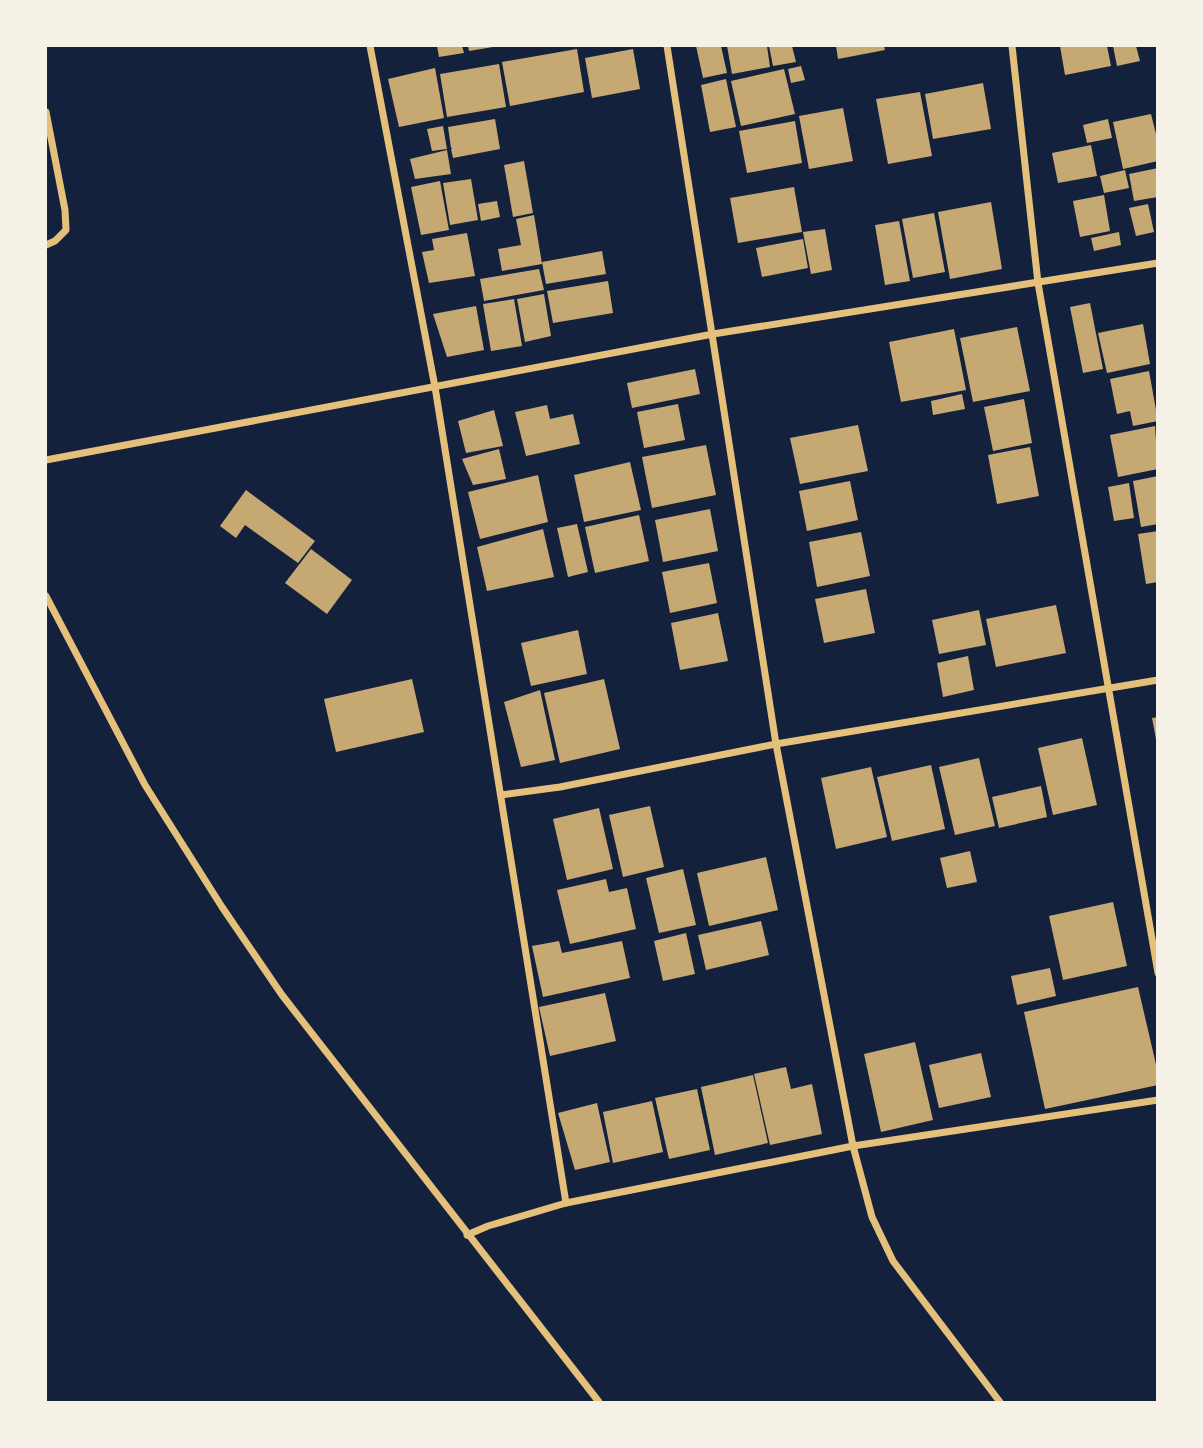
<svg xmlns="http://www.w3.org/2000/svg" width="1203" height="1448" font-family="'Source Sans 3',sans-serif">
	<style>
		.building { fill: #c6a872 }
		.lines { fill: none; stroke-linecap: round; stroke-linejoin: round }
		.minor { stroke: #e5c07b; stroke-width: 7 }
	</style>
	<rect width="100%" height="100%" fill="#14213d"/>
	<g class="building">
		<polygon points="437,46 462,46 464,53 439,57"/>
		<polygon points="468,46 493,46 493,47 469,51"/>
		<polygon points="696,46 721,46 727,73 703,78"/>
		<polygon points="727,46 767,46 770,67 732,74"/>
		<polygon points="769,46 792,46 796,62 773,66"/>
		<polygon points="836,46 884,46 885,50 838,59"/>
		<polygon points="1060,46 1107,46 1111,66 1065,75"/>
		<polygon points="1113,46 1136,46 1140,61 1117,66"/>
		<polygon points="577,49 584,92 510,106 502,62"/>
		<polygon points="633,49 640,89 592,98 585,58"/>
		<polygon points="499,64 506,107 447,117 440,74"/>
		<polygon points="801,66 805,80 791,83 788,69"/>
		<polygon points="435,68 444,118 399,127 388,79"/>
		<polygon points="784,69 795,114 741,126 731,81"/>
		<polygon points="726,79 736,127 710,132 701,85"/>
		<polygon points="983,83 991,129 933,139 925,94"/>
		<polygon points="920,92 932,156 888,164 876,99"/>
		<polygon points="843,108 853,161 809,169 799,116"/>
		<polygon points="1151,114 1158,142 1158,161 1123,169 1113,122"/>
		<polygon points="495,119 500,149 453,158 451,149 453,148 451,148 448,127"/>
		<polygon points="1108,119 1112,138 1087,143 1083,125"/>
		<polygon points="795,121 802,163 747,173 739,131"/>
		<polygon points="443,126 447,149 432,151 427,129"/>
		<polygon points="1091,145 1097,176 1058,183 1052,153"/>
		<polygon points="447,150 451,174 415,179 410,159"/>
		<polygon points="524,161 533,213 513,217 504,165"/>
		<polygon points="1158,168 1158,197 1134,201 1129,174"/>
		<polygon points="1125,170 1129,188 1104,193 1100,176"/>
		<polygon points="471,179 478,220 450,225 443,183"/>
		<polygon points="440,181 449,230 421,235 411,187"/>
		<polygon points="794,187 802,232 738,243 730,198"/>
		<polygon points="1104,195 1110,231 1080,237 1073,201"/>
		<polygon points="497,201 500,217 481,221 478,204"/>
		<polygon points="991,202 1002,269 950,279 938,212"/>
		<polygon points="1148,204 1154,232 1136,236 1129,208"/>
		<polygon points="934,213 945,272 913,278 902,219"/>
		<polygon points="534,215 542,264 502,271 498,249 521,245 516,219"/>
		<polygon points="899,221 910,281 885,285 875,225"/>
		<polygon points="825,229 832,270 811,274 803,232"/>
		<polygon points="1119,232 1121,245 1094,251 1091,238"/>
		<polygon points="467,233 475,276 429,283 422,252 434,250 432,239"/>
		<polygon points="803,239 808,268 762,277 756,248"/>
		<polygon points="602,251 606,274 546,284 542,262"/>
		<polygon points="539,269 544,290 484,301 480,279"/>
		<polygon points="608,281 613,313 553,323 547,291"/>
		<polygon points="544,294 551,336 525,342 517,299"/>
		<polygon points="514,299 522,346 491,351 483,304"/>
		<polygon points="1090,303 1103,369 1083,373 1070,307"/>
		<polygon points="476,306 484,350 447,357 433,314"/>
		<polygon points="1143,324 1150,364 1107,373 1098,333"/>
		<polygon points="1017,327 1030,391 973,402 960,338"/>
		<polygon points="954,329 966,390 901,402 889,342"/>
		<polygon points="695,369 700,394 632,408 627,383"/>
		<polygon points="1149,371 1158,421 1133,426 1130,411 1117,414 1110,379"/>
		<polygon points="962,394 965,409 933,415 931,401"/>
		<polygon points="1024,399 1032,443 993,451 984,407"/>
		<polygon points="678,404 685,440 644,448 637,412"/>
		<polygon points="547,405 550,419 573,414 580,444 526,456 515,412"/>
		<polygon points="494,410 503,446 466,453 458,421"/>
		<polygon points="858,425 868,471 800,484 790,438"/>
		<polygon points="1155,426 1158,469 1118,477 1110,435"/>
		<polygon points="706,445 716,495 652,508 642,457"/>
		<polygon points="1030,447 1039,496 997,504 988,455"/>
		<polygon points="499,449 506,479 473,485 462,459"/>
		<polygon points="630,462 641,510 584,522 574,475"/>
		<polygon points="538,475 548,522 480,539 468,492"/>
		<polygon points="1158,476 1158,524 1141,527 1133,481"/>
		<polygon points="850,481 858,520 807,531 799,491"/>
		<polygon points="1129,483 1134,518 1114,521 1108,487"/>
		<polygon points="246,490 315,541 298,563 245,525 236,538 220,526"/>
		<polygon points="710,509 718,551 663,562 655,520"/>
		<polygon points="639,515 649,561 595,573 585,527"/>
		<polygon points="577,524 588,572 568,577 557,528"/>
		<polygon points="543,529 554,577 487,591 477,547"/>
		<polygon points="1158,531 1158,582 1146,584 1138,534"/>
		<polygon points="861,532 870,576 817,587 809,542"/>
		<polygon points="311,549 352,580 327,614 285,583"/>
		<polygon points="709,563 717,603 670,613 662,572"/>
		<polygon points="866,589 875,633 824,643 815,599"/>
		<polygon points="1056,605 1066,653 996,667 986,619"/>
		<polygon points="979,610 986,645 939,654 932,620"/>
		<polygon points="718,613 728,661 680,670 671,623"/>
		<polygon points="578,630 587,674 531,686 521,643"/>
		<polygon points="968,656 974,690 943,697 937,663"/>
		<polygon points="412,679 424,732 336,752 324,699"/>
		<polygon points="604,679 620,749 560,763 544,693"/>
		<polygon points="540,690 555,760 521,767 504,702"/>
		<polygon points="1158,717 1158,739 1156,739 1152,718"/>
		<polygon points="1082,738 1097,805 1053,815 1038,748"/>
		<polygon points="979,758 995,826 955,835 939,767"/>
		<polygon points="931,765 945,829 892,841 877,777"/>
		<polygon points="871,767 887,837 836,849 821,778"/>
		<polygon points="1041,786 1047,817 999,828 992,797"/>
		<polygon points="650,806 664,867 623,877 609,815"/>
		<polygon points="599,808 613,869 567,880 553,819"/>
		<polygon points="970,851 977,882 947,888 940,858"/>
		<polygon points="766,857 778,910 709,926 697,873"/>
		<polygon points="683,869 696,925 659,933 646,878"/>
		<polygon points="606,879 609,892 627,888 636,929 570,944 557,890"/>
		<polygon points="1113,902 1127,966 1063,980 1049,916"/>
		<polygon points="761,921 769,955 706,970 698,935"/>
		<polygon points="686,933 695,974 663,981 654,941"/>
		<polygon points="559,941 562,953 622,941 630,978 543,997 532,946"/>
		<polygon points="1050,968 1056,996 1017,1005 1011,976"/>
		<polygon points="1138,987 1158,1073 1158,1085 1045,1109 1024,1012"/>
		<polygon points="605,993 616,1041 550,1056 539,1007"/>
		<polygon points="915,1042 933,1120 881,1132 864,1054"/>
		<polygon points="981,1053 991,1097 939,1108 929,1065"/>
		<polygon points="786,1067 791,1089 812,1084 822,1134 770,1145 754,1074"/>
		<polygon points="753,1075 768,1143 715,1155 701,1087"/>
		<polygon points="697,1089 710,1150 669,1159 655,1098"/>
		<polygon points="652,1101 663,1152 613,1163 603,1112"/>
		<polygon points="597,1103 610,1162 575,1170 558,1113"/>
	</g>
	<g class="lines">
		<g class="minor">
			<polyline points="370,46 435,387 566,1203"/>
			<polyline points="667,46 776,744 853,1146 872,1217 893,1261 1000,1402"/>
			<polyline points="1012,46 1038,283 1158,973"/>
			<polyline points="46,112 65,210 66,230 55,241 46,245"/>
			<polyline points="46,460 713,334 1158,263"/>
			<polyline points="46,596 145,785 222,907 282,995 599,1402"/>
			<polyline points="501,795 560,787 776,744 1158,680"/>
			<polyline points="467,1235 488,1226 566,1203 853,1146 1158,1100"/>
		</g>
	</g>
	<rect width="1203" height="1448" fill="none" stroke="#f6f1e7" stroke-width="94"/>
</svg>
